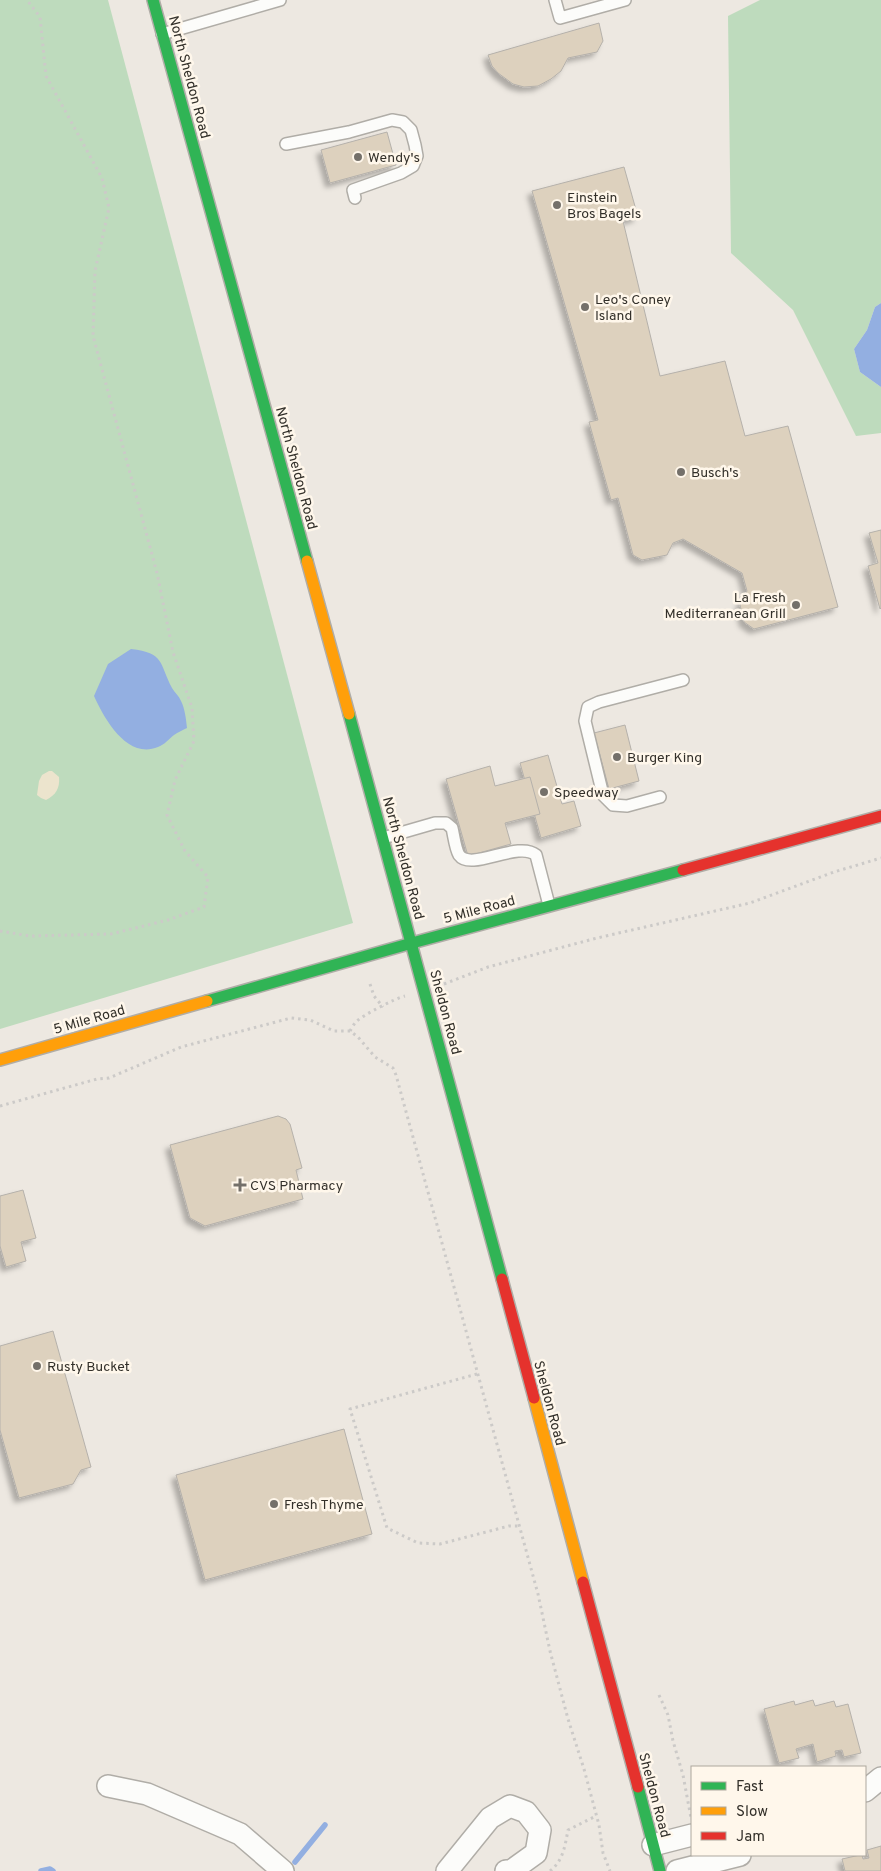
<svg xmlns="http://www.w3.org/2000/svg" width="881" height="1871" font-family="Overpass,sans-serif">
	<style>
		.green { fill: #bedbbd }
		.sand { fill: #ece4cd }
		.water { fill: #93afe1 }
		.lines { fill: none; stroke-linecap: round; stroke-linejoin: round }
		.stream { stroke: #93afe1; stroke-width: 5.5 }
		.building { fill: #ddd1be; stroke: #b5b1ab; filter: url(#shadow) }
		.lane-casing { stroke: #b0ada7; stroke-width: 14 }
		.street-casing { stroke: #b0ada7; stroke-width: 24 }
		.fast-casing { stroke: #b0ada7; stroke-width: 14 }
		.slow-casing { stroke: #b0ada7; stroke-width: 14 }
		.jam-casing { stroke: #b0ada7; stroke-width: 14 }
		.path { stroke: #cccac8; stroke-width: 3; stroke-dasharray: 2.5 4; stroke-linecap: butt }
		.lane { stroke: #fcfcfa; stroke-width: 11 }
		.street { stroke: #fcfcfa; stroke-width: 21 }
		.fast { stroke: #30b455; stroke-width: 11 }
		.slow { stroke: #ff9f0a; stroke-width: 11 }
		.jam { stroke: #e5322d; stroke-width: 11 }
		.poi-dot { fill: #74706a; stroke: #fff7eb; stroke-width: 2 }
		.labels { text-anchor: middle; stroke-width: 5; stroke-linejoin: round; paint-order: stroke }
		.street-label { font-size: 14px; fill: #33302a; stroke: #fff7eb }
		.poi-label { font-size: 14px; fill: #33302a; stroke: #fff7eb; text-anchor: start }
	</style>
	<defs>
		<filter id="shadow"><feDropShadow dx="-4.5" dy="4.5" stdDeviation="2.5" flood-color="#0004"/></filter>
	</defs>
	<rect width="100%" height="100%" fill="#ede8e1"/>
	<g class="green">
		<polygon points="0,0 108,0 353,923 0,1029"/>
		<polygon points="760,0 881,0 881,303 875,307 867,330 854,349 860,372 881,387 881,433 856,436 793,310 731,253 728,16"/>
	</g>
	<path class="sand" d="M49,771H52L59,777C60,788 56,795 46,800L41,798L37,795L39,781L42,775Z"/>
	<g class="water">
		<polygon points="881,303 881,387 860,372 854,349 867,330 875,307"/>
		<path d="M131,649C165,653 159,663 172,688C175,693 179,696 181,701C185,709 186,719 187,728C183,730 178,732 174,735C169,739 164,745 158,747C127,760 104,718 94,696L108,664Z"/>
	</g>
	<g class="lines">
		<g class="stream">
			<polyline points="295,1862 325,1825"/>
			<polyline points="41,1871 50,1869 53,1871"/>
		</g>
	</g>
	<g class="building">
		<polygon points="599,23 603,41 597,52 568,58 561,71 551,79 538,86 524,87 513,84 498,73 492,66 488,55"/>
		<polygon points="387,132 396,165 330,183 321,150"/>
		<polygon points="624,167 638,217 623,221 660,376 725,361 745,436 788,426 838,607 754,629 744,622 740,605 747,591 742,573 683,539 673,543 667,555 642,560 633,555 618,498 611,500 589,422 598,420 532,191"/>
		<polygon points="881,530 881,608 880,609 868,566 878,563 869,533"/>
		<polygon points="625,725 639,781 609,789 594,733"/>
		<polygon points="548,755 562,804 574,801 581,826 541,838 520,763"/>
		<polygon points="490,766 495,786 530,777 540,814 505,823 511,844 468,856 446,779"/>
		<polygon points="278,1116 286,1119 290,1124 302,1168 296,1170 303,1199 205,1226 190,1218 170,1145"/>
		<polygon points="23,1190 36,1238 21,1242 26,1261 6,1267 0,1246 0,1196"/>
		<polygon points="53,1331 91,1467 81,1470 73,1484 19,1498 0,1430 0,1346"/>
		<polygon points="344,1429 372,1534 205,1580 176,1475"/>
		<polygon points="813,1700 815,1706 834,1701 836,1707 848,1704 861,1753 844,1757 842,1750 835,1751 836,1756 817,1762 813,1744 796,1749 799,1758 779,1763 764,1709 794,1701 795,1705"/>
		<polygon points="881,1846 881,1871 845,1871 842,1859 860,1855 862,1855 863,1859 869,1858 867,1850"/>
	</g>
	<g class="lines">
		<defs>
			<g id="lane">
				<polyline points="555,0 560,18 625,0"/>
				<polyline points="162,34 280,0"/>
				<polyline points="286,144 349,132 392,120 403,122 411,130 415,145 417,156 413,166 401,173 353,190 355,198"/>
				<polyline points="660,797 627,806 613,805 603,795 585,721 588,707 599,702 683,680"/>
				<path d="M383,838L435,823H446L452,828C454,836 455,848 459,855C471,872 518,840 536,855L549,905"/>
			</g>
			<g id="street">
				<polyline points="108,1786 147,1794 240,1834 283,1871"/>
				<polyline points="865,1791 881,1778"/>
				<polyline points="653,1845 692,1835"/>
				<polyline points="447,1871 490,1818 510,1806 526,1812 540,1830 536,1853 511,1871 506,1871"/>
				<polyline points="677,1871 740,1855"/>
			</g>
			<g id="fast">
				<polyline points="153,0 307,561"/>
				<polyline points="349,714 502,1279"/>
				<polyline points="207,1001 412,943 683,870"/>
				<polyline points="638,1787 660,1871"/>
			</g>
			<g id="slow">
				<polyline points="307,561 349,714"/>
				<polyline points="0,1060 207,1001"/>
				<polyline points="534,1398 583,1582"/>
			</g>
			<g id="jam">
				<polyline points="683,870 881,816"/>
				<polyline points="502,1279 534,1398"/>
				<polyline points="583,1582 638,1787"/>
			</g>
		</defs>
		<use href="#lane" class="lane-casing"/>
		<use href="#street" class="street-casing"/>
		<use href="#fast" class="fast-casing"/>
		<use href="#slow" class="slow-casing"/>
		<use href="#jam" class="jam-casing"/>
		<g class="path">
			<polyline points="0,931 30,936 111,934 168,920 204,907 208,877 185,851 167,815 175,780 194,741 192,708 173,652 157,573 93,336 95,271 109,208 102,178 46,76 40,17 27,0"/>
			<polyline points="370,984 374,996 383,1007"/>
			<polyline points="444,984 488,967 597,938 750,903 834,872 881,858"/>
			<path d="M350,1031C352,1028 354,1023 357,1021C363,1015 396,998 405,996"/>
			<polyline points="0,1106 97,1079 109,1078 181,1047 291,1018 310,1020 334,1031 350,1031 358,1037 375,1057 393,1068 396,1075 538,1594 550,1651 568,1719 584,1769 599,1825 603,1853 610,1871"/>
			<polyline points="477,1374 350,1409 387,1528 418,1543 440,1544 509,1526 518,1526"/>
			<polyline points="659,1695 668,1715 673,1741 683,1775 691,1818"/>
			<path d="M550,1871C563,1861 565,1846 568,1830L596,1816"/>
		</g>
		<use href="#lane" class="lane"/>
		<use href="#street" class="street"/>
		<use href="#fast" class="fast"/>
		<use href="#slow" class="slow"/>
		<use href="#jam" class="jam"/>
	</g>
	<g class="poi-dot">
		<circle cx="358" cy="157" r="5"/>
		<circle cx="557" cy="205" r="5"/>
		<circle cx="585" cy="307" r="5"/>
		<circle cx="681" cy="472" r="5"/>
		<circle cx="796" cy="605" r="5"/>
		<circle cx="617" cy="757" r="5"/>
		<circle cx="544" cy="792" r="5"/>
		<path d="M237.5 1177.5h5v5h5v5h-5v5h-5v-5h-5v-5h5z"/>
		<circle cx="37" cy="1366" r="5"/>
		<circle cx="274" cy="1504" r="5"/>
	</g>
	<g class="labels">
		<g class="street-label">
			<text transform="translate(190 77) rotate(75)" y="5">North Sheldon Road</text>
			<text transform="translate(297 468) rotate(75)" y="5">North Sheldon Road</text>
			<text transform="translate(404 858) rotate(75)" y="5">North Sheldon Road</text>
			<text transform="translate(479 909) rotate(-15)" y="5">5 Mile Road</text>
			<text transform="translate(446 1012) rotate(75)" y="5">Sheldon Road</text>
			<text transform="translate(89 1019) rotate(-16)" y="5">5 Mile Road</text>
			<text transform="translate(550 1403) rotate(75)" y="5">Sheldon Road</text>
			<text transform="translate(655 1795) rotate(75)" y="5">Sheldon Road</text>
		</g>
		<g class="poi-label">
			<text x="368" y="162">Wendy's</text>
			<text x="567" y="202">Einstein<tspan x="567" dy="16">Bros Bagels</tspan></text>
			<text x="595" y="304">Leo's Coney<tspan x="595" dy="16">Island</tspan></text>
			<text x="691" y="477">Busch's</text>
			<text x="786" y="602" text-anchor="end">La Fresh<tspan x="786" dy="16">Mediterranean Grill</tspan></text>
			<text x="627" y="762">Burger King</text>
			<text x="554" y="797">Speedway</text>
			<text x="250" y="1190">CVS Pharmacy</text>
			<text x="47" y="1371">Rusty Bucket</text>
			<text x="284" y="1509">Fresh Thyme</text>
		</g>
	</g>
	<rect x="691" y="1766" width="175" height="90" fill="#fff7eb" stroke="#ada79e"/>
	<rect x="701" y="1782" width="25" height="8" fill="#30b455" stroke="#ada79e"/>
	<text x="736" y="1791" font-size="15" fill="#33302a">Fast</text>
	<rect x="701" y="1807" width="25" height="8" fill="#ff9f0a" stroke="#ada79e"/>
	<text x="736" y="1816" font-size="15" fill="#33302a">Slow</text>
	<rect x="701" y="1832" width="25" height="8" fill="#e5322d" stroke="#ada79e"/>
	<text x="736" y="1841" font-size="15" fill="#33302a">Jam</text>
</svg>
